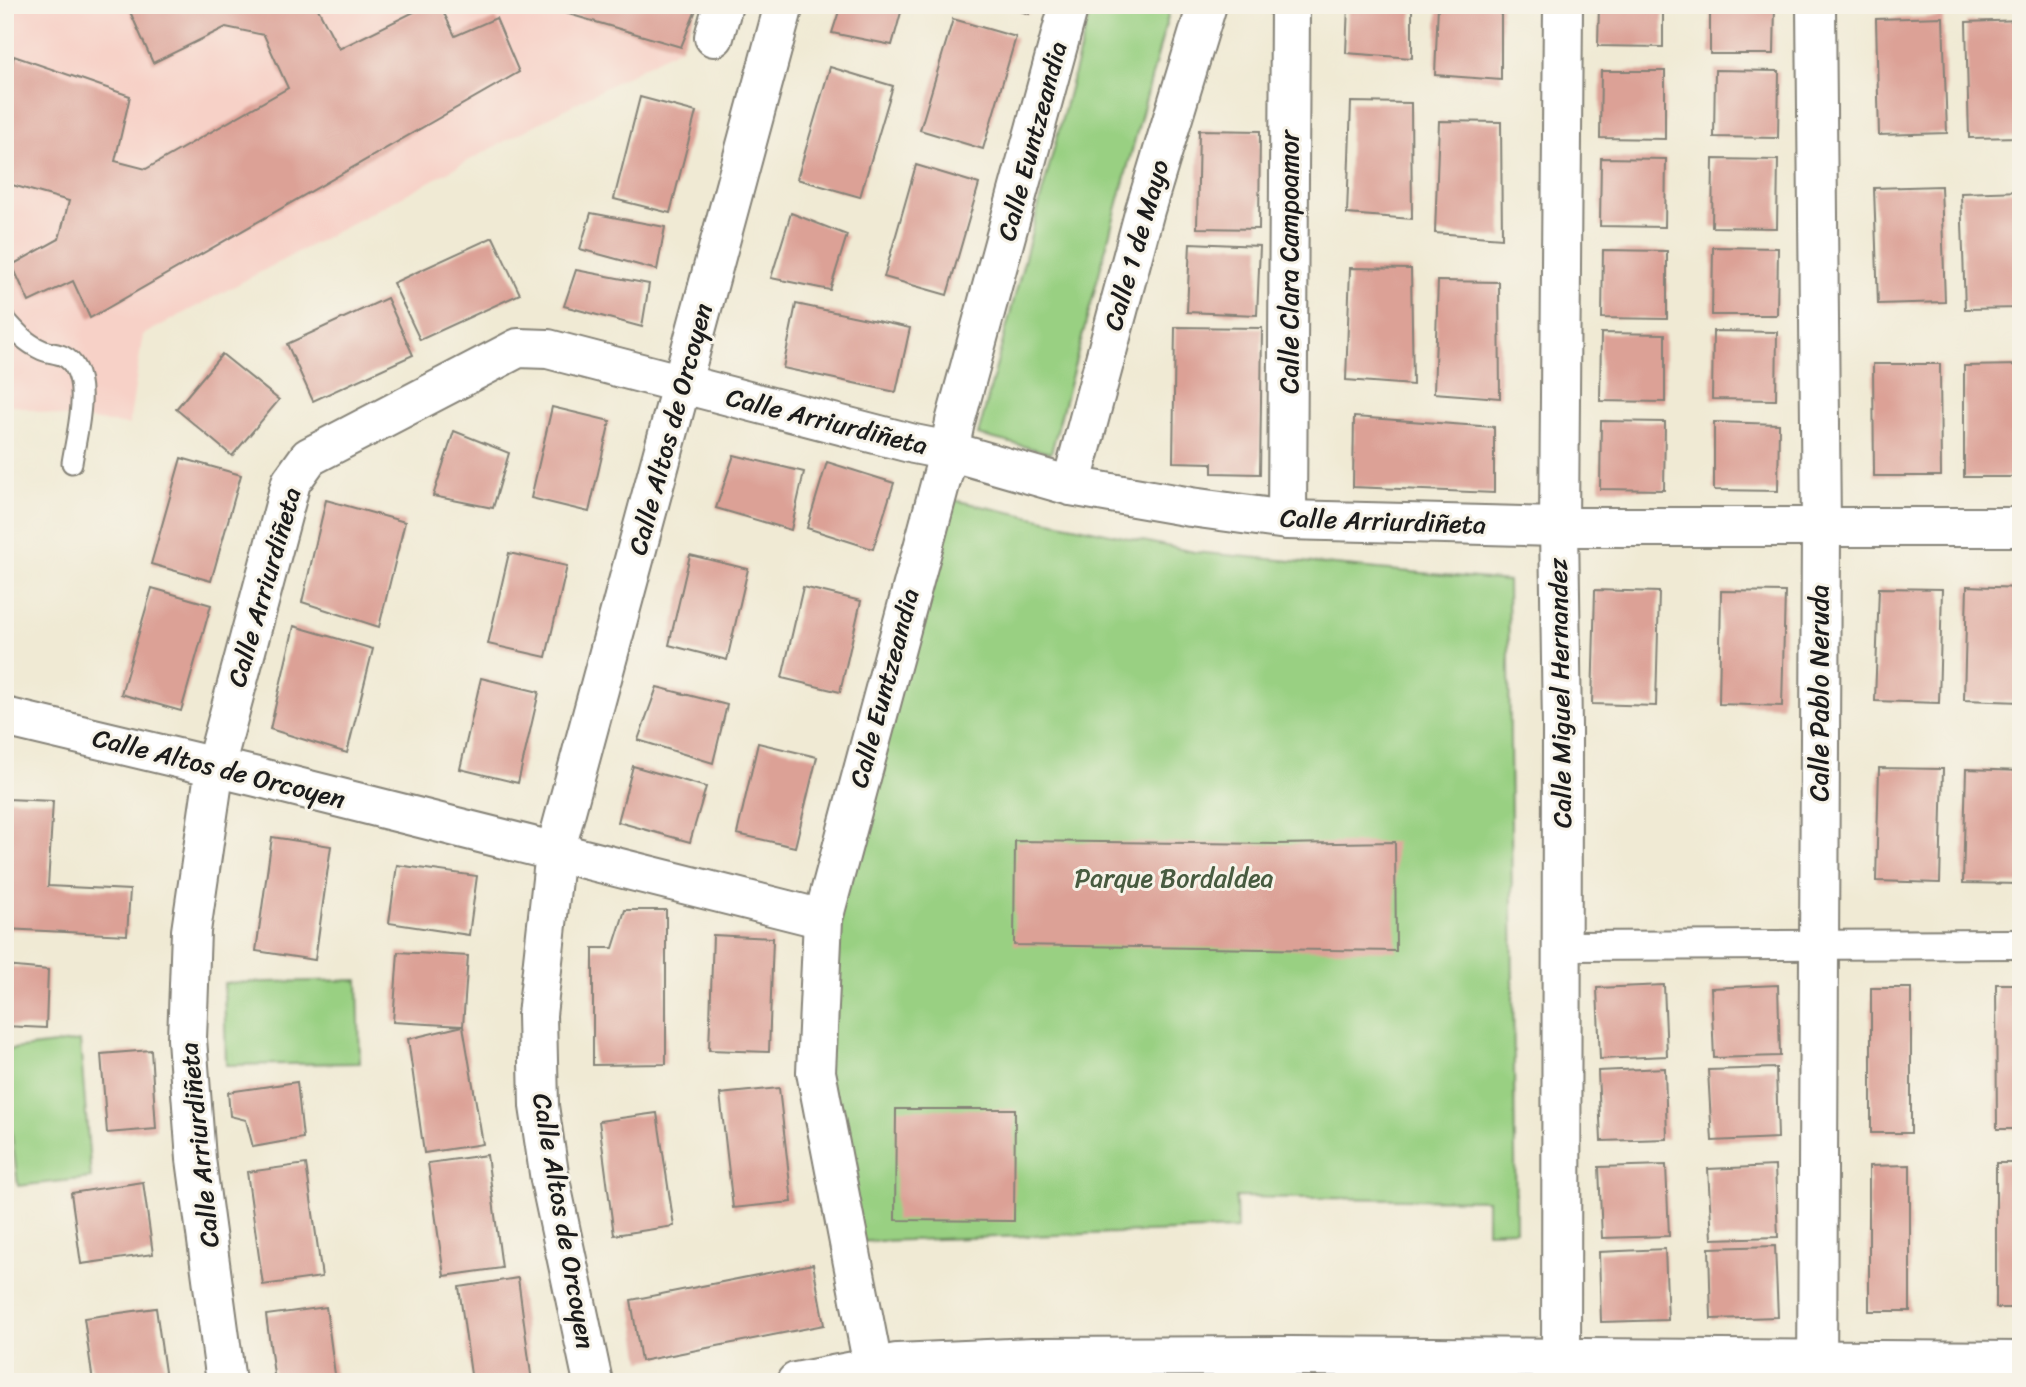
<svg xmlns="http://www.w3.org/2000/svg" width="2026" height="1387" font-family="Sriracha,sans-serif">
	<style>
		.built { fill: #f7d1c7 }
		.green { fill: #99d082; stroke: #5a764f; stroke-width: 2 }
		.building { fill: #dca196 }
		.lines { fill: none; stroke-linecap: round; stroke-linejoin: round }
		.service-casing { stroke: #868378; stroke-width: 23 }
		.pedestrian-casing { stroke: #868378; stroke-width: 32 }
		.minor-casing { stroke: #868378; stroke-width: 42 }
		.tertiary-casing { stroke: #868378; stroke-width: 42 }
		.service { stroke: #fff; stroke-width: 19 }
		.pedestrian { stroke: #fff; stroke-width: 28 }
		.minor { stroke: #fff; stroke-width: 38 }
		.tertiary { stroke: #fff; stroke-width: 38 }
		.labels { text-anchor: middle; stroke-width: 6; stroke-linejoin: round; paint-order: stroke }
		.street-label { font-size: 26px; fill: #1c1c1c; stroke: #f7f3e8 }
		.park-label { font-size: 26px; fill: #485b40; stroke: #f7f3e8 }
	</style>
	<rect width="100%" height="100%" fill="#f7f3e8"/>
	<filter id="ink" filterUnits="userSpaceOnUse"><feTurbulence type="fractalNoise" baseFrequency=".0143" numOctaves="2"/><feDisplacementMap in="SourceGraphic" scale="14" xChannelSelector="R" yChannelSelector="G"/><feConvolveMatrix kernelMatrix="1 2 1 2 8 2 1 2 1" color-interpolation-filters="sRGB"/></filter>
	<filter id="wash" filterUnits="userSpaceOnUse"><feTurbulence type="fractalNoise" baseFrequency=".00686" numOctaves="4" result="noise"/><feDisplacementMap in="SourceGraphic" scale="28" xChannelSelector="R" yChannelSelector="G"/><feGaussianBlur stdDeviation="1.57" result="paint"/><feColorMatrix in="noise" values="0 0 0 0 0 0 0 0 0 0 0 0 0 0 0 0 0 1.4 0 .05"/><feComposite in="paint" operator="in"/></filter>
	<g filter="url(#wash)">
		<rect width="100%" height="100%" fill="#f0ead4"/>
		<polygon class="built" points="5,5 535,5 681,47 143,335 129,425 59,416 5,403"/>
		<g class="green">
			<polygon points="1092,5 1171,5 1051,453 978,435"/>
			<polygon points="935,496 1194,552 1508,581 1516,1230 1487,1231 1487,1200 1236,1197 1237,1229 850,1242 816,1072 823,919"/>
			<polygon points="358,980 360,1063 226,1065 224,983"/>
			<polygon points="80,1041 91,1178 18,1186 5,1079 5,1050"/>
		</g>
		<g id="blocks">
			<g class="building">
				<polygon points="127,5 316,5 339,49 428,5 440,5 455,36 496,18 519,72 90,318 73,281 29,302 12,265 59,239 69,201 5,183 5,90 14,56 130,96 115,161 146,169 288,88 264,35 226,27 153,63"/>
				<polygon points="538,5 698,5 681,47"/>
				<polygon points="841,5 903,5 892,45 832,33"/>
				<polygon points="1001,5 1031,5 1029,14"/>
				<polygon points="1348,5 1412,5 1412,58 1346,53"/>
				<polygon points="1438,5 1501,5 1501,80 1435,75"/>
				<polygon points="1599,5 1663,5 1663,47 1598,46"/>
				<polygon points="1710,5 1775,5 1774,54 1710,54"/>
				<polygon points="1943,17 1947,133 1879,135 1876,19"/>
				<polygon points="953,19 1016,37 983,149 920,130"/>
				<polygon points="2021,20 2021,137 1969,138 1966,22"/>
				<polygon points="830,67 893,86 860,197 797,179"/>
				<polygon points="1715,70 1779,71 1778,138 1714,137"/>
				<polygon points="1601,71 1665,71 1665,139 1600,138"/>
				<polygon points="640,97 696,112 670,213 614,199"/>
				<polygon points="1351,102 1411,103 1412,219 1347,214"/>
				<polygon points="1439,121 1501,122 1502,238 1435,233"/>
				<polygon points="1199,130 1260,131 1259,229 1197,228"/>
				<polygon points="1601,158 1666,159 1665,227 1600,226"/>
				<polygon points="1713,159 1778,160 1777,228 1712,227"/>
				<polygon points="916,165 979,184 947,295 884,277"/>
				<polygon points="1941,186 1945,302 1878,304 1874,188"/>
				<polygon points="2021,191 2021,308 1965,309 1961,193"/>
				<polygon points="591,213 665,227 657,270 580,249"/>
				<polygon points="791,213 847,235 830,290 771,278"/>
				<polygon points="493,237 520,294 420,340 393,283"/>
				<polygon points="1190,243 1260,246 1257,315 1187,312"/>
				<polygon points="1713,247 1778,248 1777,315 1712,315"/>
				<polygon points="1603,250 1667,251 1667,319 1602,318"/>
				<polygon points="1350,268 1411,269 1413,385 1346,380"/>
				<polygon points="576,270 649,284 642,327 564,306"/>
				<polygon points="1438,281 1499,282 1500,398 1434,393"/>
				<polygon points="387,298 413,355 313,401 287,344"/>
				<polygon points="796,304 910,328 896,392 783,368"/>
				<polygon points="1175,327 1262,328 1260,474 1212,473 1212,463 1173,462"/>
				<polygon points="1713,331 1777,332 1776,400 1712,399"/>
				<polygon points="1601,333 1665,334 1665,402 1600,401"/>
				<polygon points="222,354 279,400 232,456 176,409"/>
				<polygon points="1873,364 1940,364 1941,476 1874,476"/>
				<polygon points="2021,365 2021,477 1964,477 1964,366"/>
				<polygon points="552,407 610,421 589,512 531,498"/>
				<polygon points="1354,417 1494,427 1494,493 1353,487"/>
				<polygon points="1601,421 1665,422 1664,490 1600,489"/>
				<polygon points="1714,422 1779,424 1778,491 1714,490"/>
				<polygon points="454,431 509,453 493,508 433,496"/>
				<polygon points="734,455 804,472 791,530 716,508"/>
				<polygon points="181,458 241,475 211,581 151,564"/>
				<polygon points="827,462 894,483 873,549 807,528"/>
				<polygon points="326,500 405,522 379,627 302,602"/>
				<polygon points="509,553 567,566 546,657 488,644"/>
				<polygon points="690,555 748,569 727,660 669,645"/>
				<polygon points="1967,586 2021,588 2021,702 1964,700"/>
				<polygon points="803,587 861,601 840,692 782,678"/>
				<polygon points="152,588 211,605 181,711 121,694"/>
				<polygon points="1879,588 1942,589 1939,703 1875,701"/>
				<polygon points="1595,590 1659,592 1656,706 1592,704"/>
				<polygon points="1721,591 1785,592 1782,706 1719,704"/>
				<polygon points="294,626 373,649 347,753 270,729"/>
				<polygon points="481,678 539,692 518,783 460,769"/>
				<polygon points="657,687 727,705 713,763 638,740"/>
				<polygon points="758,743 817,757 795,847 737,834"/>
				<polygon points="633,766 706,787 690,842 618,822"/>
				<polygon points="1879,768 1943,769 1940,883 1876,881"/>
				<polygon points="1966,769 2021,771 2021,884 1963,883"/>
				<polygon points="7,799 53,801 48,886 130,890 127,935 5,929"/>
				<polygon points="272,837 331,846 315,960 256,951"/>
				<polygon points="1015,841 1277,844 1395,842 1396,951 1014,945"/>
				<polygon points="397,865 477,876 469,935 389,923"/>
				<polygon points="625,910 666,910 666,1064 593,1065 593,948 613,948"/>
				<polygon points="713,935 773,938 769,1052 709,1050"/>
				<polygon points="398,952 468,956 463,1026 393,1022"/>
				<polygon points="5,966 48,970 46,1028 5,1026"/>
				<polygon points="1996,984 2021,984 2021,1129 1997,1129"/>
				<polygon points="1664,985 1667,1056 1600,1059 1597,988"/>
				<polygon points="1778,985 1780,1056 1714,1058 1711,988"/>
				<rect x="1871" y="988" width="40" height="145"/>
				<polygon points="463,1026 483,1144 424,1153 408,1039"/>
				<polygon points="151,1050 156,1129 107,1133 101,1054"/>
				<polygon points="1665,1068 1667,1139 1601,1141 1598,1071"/>
				<polygon points="1776,1068 1778,1138 1712,1141 1708,1070"/>
				<polygon points="297,1082 303,1138 253,1147 246,1120 230,1116 228,1092"/>
				<polygon points="779,1088 792,1202 733,1208 720,1094"/>
				<polygon points="896,1109 1015,1109 1014,1221 895,1220"/>
				<polygon points="657,1113 674,1226 614,1235 599,1121"/>
				<polygon points="487,1155 502,1268 444,1276 428,1163"/>
				<rect x="1996" y="1163" width="25" height="145"/>
				<polygon points="306,1164 322,1277 263,1285 247,1172"/>
				<polygon points="1666,1165 1669,1236 1602,1238 1599,1167"/>
				<polygon points="1910,1165 1910,1311 1869,1311 1869,1166"/>
				<polygon points="1775,1166 1778,1237 1712,1239 1708,1169"/>
				<polygon points="143,1182 153,1254 81,1264 71,1193"/>
				<polygon points="1775,1246 1778,1317 1711,1319 1709,1248"/>
				<polygon points="1665,1249 1668,1320 1601,1322 1599,1252"/>
				<polygon points="813,1264 824,1325 641,1361 631,1300"/>
				<polygon points="518,1278 532,1382 472,1382 459,1287"/>
				<polygon points="326,1307 336,1382 275,1382 266,1315"/>
				<polygon points="156,1308 166,1379 148,1382 93,1382 84,1318"/>
			</g>
		</g>
	</g>
	<g filter="url(#ink)">
		<use href="#blocks" fill-opacity="0" stroke="#868378" stroke-width="2"/>
		<g class="lines">
			<defs>
				<path id="service" d="M5,319C16,332 26,343 42,350C48,353 56,353 63,356C95,372 76,435 72,463"/>
				<polyline id="pedestrian" points="1561,946 2021,944"/>
				<g id="minor">
					<polyline points="1816,5 1821,528 1817,1382"/>
					<polyline points="714,37 723,5"/>
					<polyline points="1071,486 1145,210 1207,5"/>
					<polyline points="1287,520 1290,5"/>
					<polyline points="5,717 257,777 823,919"/>
					<polyline points="226,1382 196,1159 187,1039 191,931 215,767 291,482 309,457 518,348 548,349 914,444 949,451 1071,486 1191,507 1287,520 1559,527 2021,527"/>
					<polyline points="796,1382 897,1363 1033,1357 1291,1356 2021,1361"/>
					<polyline points="1561,1382 1562,728 1559,527 1563,5"/>
				</g>
				<g id="tertiary">
					<polyline points="593,1382 550,1180 539,1106 537,1015 555,852 784,5"/>
					<polyline points="876,1382 816,1072 823,919 949,451 955,422 1069,5"/>
				</g>
			</defs>
			<use href="#service" class="service-casing"/>
			<use href="#pedestrian" class="pedestrian-casing"/>
			<use href="#minor" class="minor-casing"/>
			<use href="#tertiary" class="tertiary-casing"/>
			<use href="#service" class="service"/>
			<use href="#pedestrian" class="pedestrian"/>
			<use href="#minor" class="minor"/>
			<use href="#tertiary" class="tertiary"/>
		</g>
	</g>
	<g class="labels">
		<g class="street-label">
			<text transform="translate(1032 141) rotate(-75)" y="9">Calle Euntzeandia</text>
			<text transform="translate(1136 245) rotate(-74)" y="9">Calle 1 de Mayo</text>
			<text transform="translate(1289 262) rotate(-90)" y="9">Calle Clara Campoamor</text>
			<text transform="translate(827 421) rotate(14)" y="9">Calle Arriurdiñeta</text>
			<text transform="translate(670 429) rotate(-75)" y="9">Calle Altos de Orcoyen</text>
			<text transform="translate(1383 521) rotate(2)" y="9">Calle Arriurdiñeta</text>
			<text transform="translate(264 587) rotate(-74)" y="9">Calle Arriurdiñeta</text>
			<text transform="translate(884 688) rotate(-75)" y="9">Calle Euntzeandia</text>
			<text transform="translate(1560 693) rotate(-91)" y="9">Calle Miguel Hernandez</text>
			<text transform="translate(1819 693) rotate(-90)" y="9">Calle Pablo Neruda</text>
			<text transform="translate(219 768) rotate(14)" y="9">Calle Altos de Orcoyen</text>
			<text transform="translate(199 1145) rotate(-96)" y="9">Calle Arriurdiñeta</text>
			<text transform="translate(564 1221) rotate(80)" y="9">Calle Altos de Orcoyen</text>
		</g>
		<g class="park-label">
			<text x="1174" y="887">Parque Bordaldea</text>
		</g>
	</g>
	<rect width="2026" height="1387" fill="none" stroke="#f7f3e8" stroke-width="28"/>
</svg>
